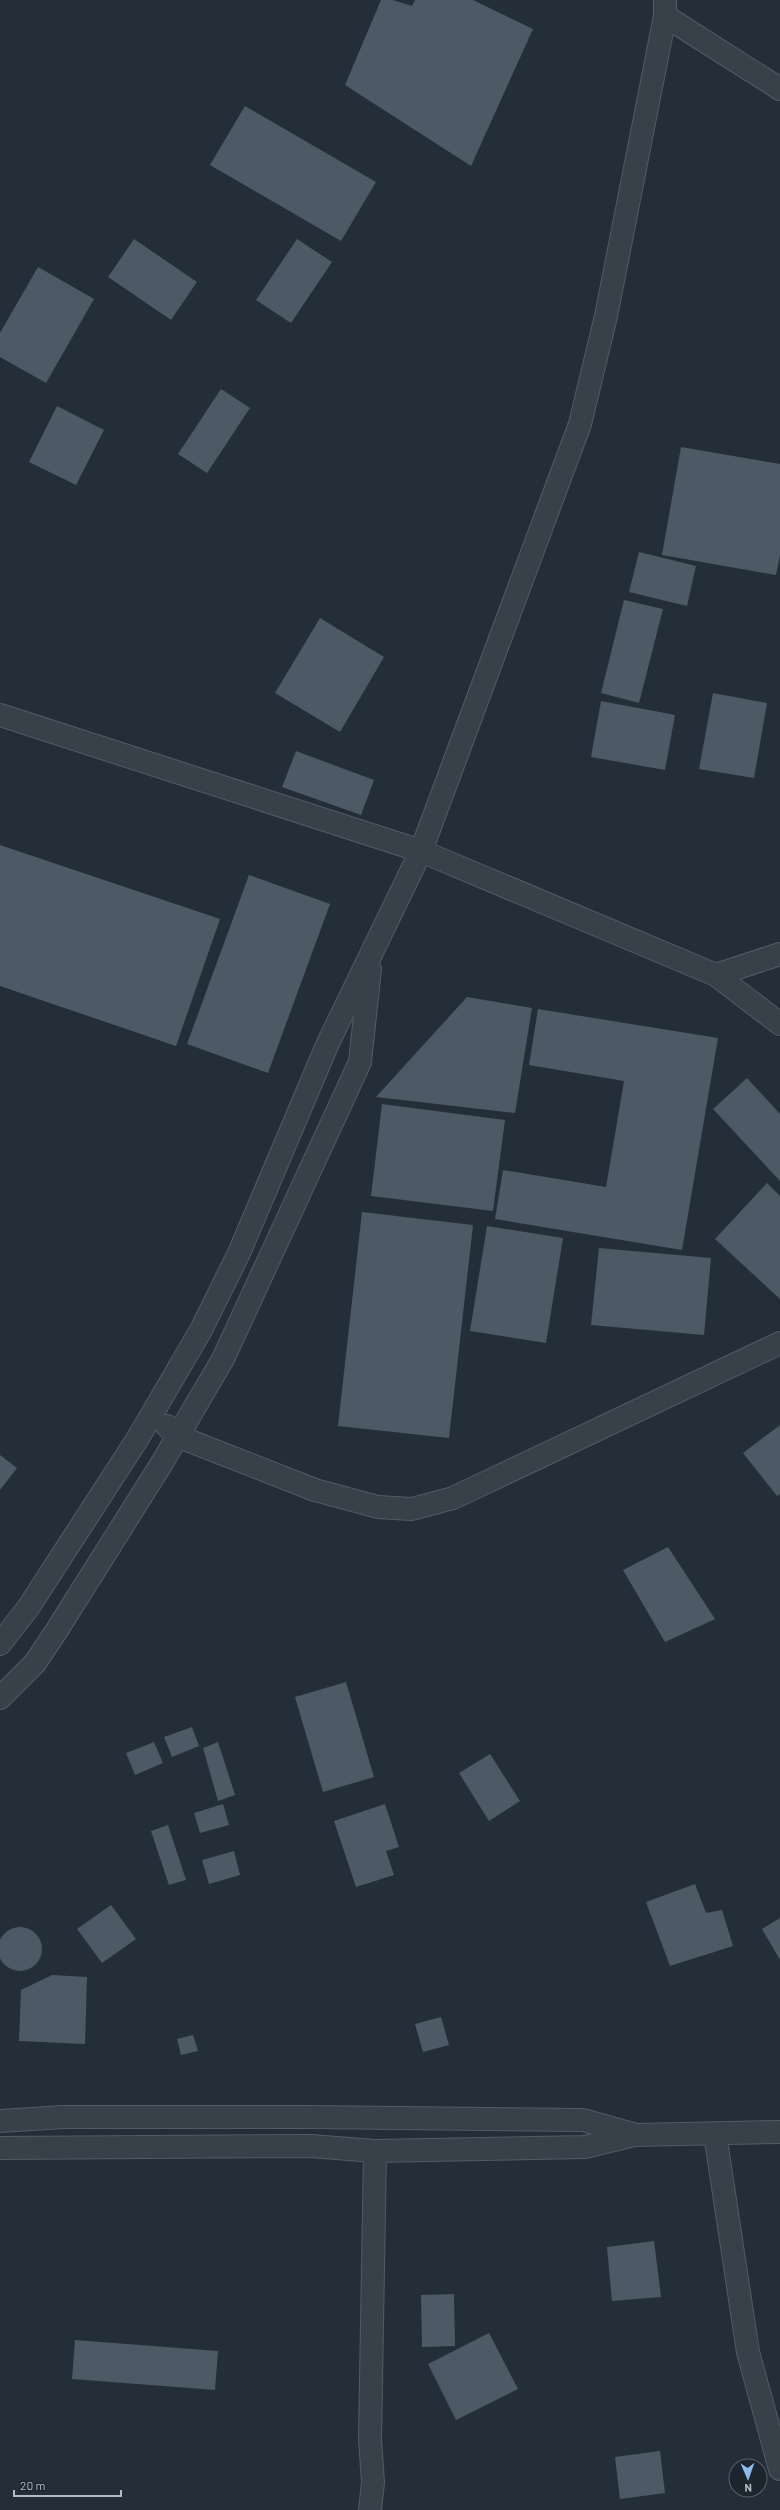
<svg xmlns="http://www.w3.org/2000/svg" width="780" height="2510" font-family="Barlow,sans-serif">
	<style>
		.building { fill: #4d5965 }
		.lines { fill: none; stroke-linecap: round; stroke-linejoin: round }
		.minor-casing { stroke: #535b65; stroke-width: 24 }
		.minor { stroke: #38404a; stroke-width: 22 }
	</style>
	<rect width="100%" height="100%" fill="#242e39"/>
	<g class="building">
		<polygon points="381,0 393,0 412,6 415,0 473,0 533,29 471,166 345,85"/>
		<polygon points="245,106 376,182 341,241 210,165"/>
		<polygon points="134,239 197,282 171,320 108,277"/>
		<polygon points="297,239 332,262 291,323 256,300"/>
		<polygon points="38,267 94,299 46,383 0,357 0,333"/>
		<polygon points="221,389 250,408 207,473 178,454"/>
		<polygon points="57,406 104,430 76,485 29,462"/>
		<polygon points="681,447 780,464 780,555 776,575 662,555"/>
		<polygon points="639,552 696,566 687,606 629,592"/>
		<polygon points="624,600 663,609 639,703 601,693"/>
		<polygon points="320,618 384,657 340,732 275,693"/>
		<polygon points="713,693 767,703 754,778 699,769"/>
		<polygon points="601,701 675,715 665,770 591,757"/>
		<polygon points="296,751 374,780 361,815 282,787"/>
		<polygon points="0,845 220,919 176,1046 0,986"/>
		<polygon points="249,875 330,904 268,1073 187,1044"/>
		<polygon points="467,997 532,1008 515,1113 376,1097"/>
		<polygon points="538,1009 718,1038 682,1250 495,1219 503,1170 606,1187 624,1081 529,1065"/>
		<polygon points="747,1078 780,1114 780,1181 713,1109"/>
		<polygon points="382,1104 505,1120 493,1211 371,1196"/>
		<polygon points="767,1183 780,1196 780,1299 715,1239"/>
		<polygon points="362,1212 473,1225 449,1438 338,1426"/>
		<polygon points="487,1226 563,1238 546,1343 470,1331"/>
		<polygon points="599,1248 711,1258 704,1335 591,1325"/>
		<polygon points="780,1425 780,1494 777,1496 743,1453"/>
		<polygon points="0,1455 17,1468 0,1490"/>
		<polygon points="668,1547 715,1619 665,1642 623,1570"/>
		<polygon points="346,1682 374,1777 323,1792 295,1697"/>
		<polygon points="192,1727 199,1746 172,1757 164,1737"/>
		<polygon points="154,1742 163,1763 135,1775 126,1753"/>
		<polygon points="218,1742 235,1795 218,1801 203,1748"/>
		<polygon points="490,1754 520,1801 489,1821 459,1773"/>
		<polygon points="223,1804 229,1825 200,1833 194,1813"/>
		<polygon points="385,1804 399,1847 386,1851 394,1875 356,1887 334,1821"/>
		<polygon points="168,1825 186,1880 169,1885 151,1831"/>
		<polygon points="234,1851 240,1875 209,1884 202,1860"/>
		<polygon points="695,1884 706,1913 722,1910 733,1946 670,1966 646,1902"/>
		<polygon points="111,1905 136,1939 102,1963 77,1929"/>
		<polygon points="780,1918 780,1960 762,1929"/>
		<circle cx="20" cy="1949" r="22"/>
		<polygon points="52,1975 87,1977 85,2044 19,2041 21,1990"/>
		<polygon points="441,2017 449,2045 423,2052 415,2024"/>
		<polygon points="193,2035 198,2051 181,2055 177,2039"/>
		<polygon points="654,2241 661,2297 612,2301 607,2247"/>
		<polygon points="454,2294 455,2346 422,2347 421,2295"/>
		<polygon points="489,2333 518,2389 456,2420 428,2364"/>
		<polygon points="75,2340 218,2351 215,2390 72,2379"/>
		<polygon points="660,2451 665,2493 620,2499 615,2457"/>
	</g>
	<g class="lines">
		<defs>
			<g id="minor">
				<polyline points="665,16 780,89"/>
				<polyline points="0,715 421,851 716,975 780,1024"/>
				<polyline points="716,975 780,954"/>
				<polyline points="167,1426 177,1436 315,1490 378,1507 412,1509 453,1498 780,1343"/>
				<polyline points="0,1644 28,1608 138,1438 201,1330 239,1253 328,1043 421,851 580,424 606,316 665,16 665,0"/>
				<polyline points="0,1698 35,1663 57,1630 162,1463 223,1359 360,1062 370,969"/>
				<polyline points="0,2121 63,2117 310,2117 583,2120 633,2134"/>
				<polyline points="715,2134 748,2352 780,2469"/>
				<polyline points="0,2148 311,2146 375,2151 585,2147 634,2135 780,2132"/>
				<polyline points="370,2510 373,2482 370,2440 375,2151"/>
			</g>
		</defs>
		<use href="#minor" class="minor-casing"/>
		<use href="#minor" class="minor"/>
	</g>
	<g transform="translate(748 2478) rotate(178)"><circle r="19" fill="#1d252e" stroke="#59616a"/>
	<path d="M0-3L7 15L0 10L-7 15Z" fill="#8fbaef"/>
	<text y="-6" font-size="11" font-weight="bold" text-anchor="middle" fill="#b3bbc5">N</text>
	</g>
	<path d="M14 2490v6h107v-6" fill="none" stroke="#b3bbc5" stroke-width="2"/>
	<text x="20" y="2490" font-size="12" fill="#b3bbc5" stroke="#1d252e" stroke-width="3" paint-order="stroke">20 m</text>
</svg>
